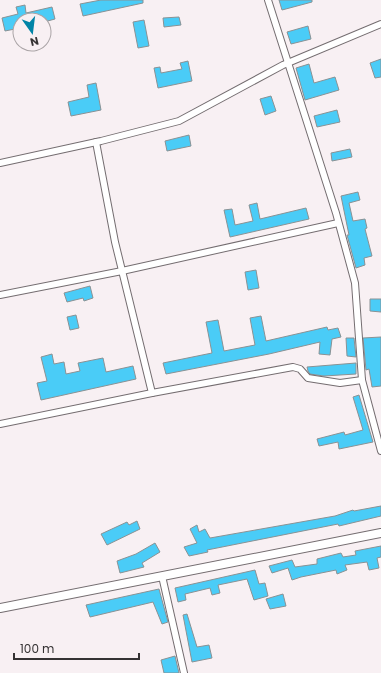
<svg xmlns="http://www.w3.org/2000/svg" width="381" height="673" font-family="Poppins,sans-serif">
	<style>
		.building { fill: #4accf7; stroke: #8a9294 }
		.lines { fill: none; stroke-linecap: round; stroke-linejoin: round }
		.minor-casing { stroke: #746d70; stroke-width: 8 }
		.tertiary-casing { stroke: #746d70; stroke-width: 10 }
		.minor { stroke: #fff; stroke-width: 6 }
		.tertiary { stroke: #fff; stroke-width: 8 }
	</style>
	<rect width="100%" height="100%" fill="#f8f0f3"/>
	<g class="building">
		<polygon points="101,0 143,0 143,3 83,16 80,4"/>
		<polygon points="279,0 312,0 312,2 282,10"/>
		<polygon points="25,5 26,13 52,7 55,19 44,22 44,20 20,20 20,28 5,31 2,18 18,14 16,7"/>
		<polygon points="179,17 181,25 164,27 163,18"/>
		<polygon points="144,20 149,46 138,48 133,22"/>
		<polygon points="308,26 311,39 291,44 287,32"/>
		<polygon points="381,59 381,77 375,78 370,63"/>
		<polygon points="188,61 192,81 158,88 154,68 160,67 161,73 182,69 180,63"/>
		<polygon points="309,64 314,83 335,77 339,90 305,100 296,68"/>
		<polygon points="96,83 101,110 71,116 68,102 89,97 87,85"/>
		<polygon points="271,96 276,111 265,115 260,99"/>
		<polygon points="337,110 340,122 317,127 314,116"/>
		<polygon points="189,135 191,146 167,151 165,141"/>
		<polygon points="350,149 352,157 332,161 331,153"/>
		<polygon points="358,192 360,200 349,203 353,221 365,219 367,228 365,229 372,256 364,258 365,265 356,268 347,235 349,235 341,196"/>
		<polygon points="257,203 260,219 306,208 309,219 230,237 224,210 232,209 235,225 253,221 249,205"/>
		<polygon points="256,270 259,288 248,290 245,272"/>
		<polygon points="90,286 93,298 84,301 83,298 67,302 64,293"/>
		<polygon points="370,299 381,299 381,312 370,311"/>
		<polygon points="76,315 79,328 70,330 67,317"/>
		<polygon points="261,316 266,341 327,327 328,330 338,328 341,337 332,339 330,355 319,354 320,342 269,354 166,374 163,363 212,353 206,322 218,320 224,351 255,345 250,318"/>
		<polygon points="381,337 381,386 372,387 369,369 366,370 363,338"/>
		<polygon points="346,338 354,338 356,357 347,356"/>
		<polygon points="52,354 54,364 64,362 66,374 80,371 78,363 103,358 106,372 133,366 136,379 41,400 37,383 47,381 41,357"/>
		<polygon points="356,363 356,374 324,376 310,374 308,371 307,367"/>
		<polygon points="359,395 373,442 339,449 338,442 319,446 317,439 344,432 345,435 363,430 353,397"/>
		<polygon points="381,506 381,516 339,526 338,524 207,550 208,552 189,556 184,547 197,543 190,529 197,525 199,532 205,529 210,538 335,516 353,510 354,511"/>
		<polygon points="137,521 140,529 107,545 101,534 127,522 129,525"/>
		<polygon points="155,543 160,552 142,563 144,567 120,573 117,561 136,554"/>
		<polygon points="381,546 381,557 377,558 379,568 369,570 367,562 345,565 347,570 337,574 336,570 301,577 292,580 288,568 272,573 269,566 292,560 295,567 317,564 317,559 341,553 343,557 356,555 355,551"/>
		<polygon points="255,570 259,584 265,583 268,596 254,600 247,579 218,585 220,593 212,595 210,588 185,594 186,600 178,602 175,588"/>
		<polygon points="159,589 168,622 162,624 153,602 90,617 86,605"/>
		<polygon points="283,594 286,606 270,609 266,599"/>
		<polygon points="187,614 197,647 209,645 212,658 192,662 183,615"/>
		<polygon points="175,656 179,673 164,673 161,660"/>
	</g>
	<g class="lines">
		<defs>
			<g id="minor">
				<polyline points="268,0 336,213 355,283 362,380 381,451"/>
				<polyline points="96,142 115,242 152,393"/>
				<polyline points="0,163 101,141 179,121 283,65 381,24"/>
				<polyline points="0,295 122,271 338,223"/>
				<polyline points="0,424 152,393 293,367 300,369 308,378 340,383 362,380"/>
				<polyline points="162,576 184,673"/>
			</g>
			<polyline id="tertiary" points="0,608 381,533"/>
		</defs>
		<use href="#minor" class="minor-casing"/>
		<use href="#tertiary" class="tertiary-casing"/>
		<use href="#minor" class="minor"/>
		<use href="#tertiary" class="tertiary"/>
	</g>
	<g transform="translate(32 32) rotate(166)"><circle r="19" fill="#f8f0f3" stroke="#aaa4a6"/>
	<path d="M0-3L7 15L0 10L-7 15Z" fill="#0084a7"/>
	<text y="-6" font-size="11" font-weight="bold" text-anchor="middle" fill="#353233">N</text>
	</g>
	<path d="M14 653v6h125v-6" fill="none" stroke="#353233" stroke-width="2"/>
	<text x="20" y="653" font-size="12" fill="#353233" stroke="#f8f0f3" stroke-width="3" paint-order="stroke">100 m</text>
</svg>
